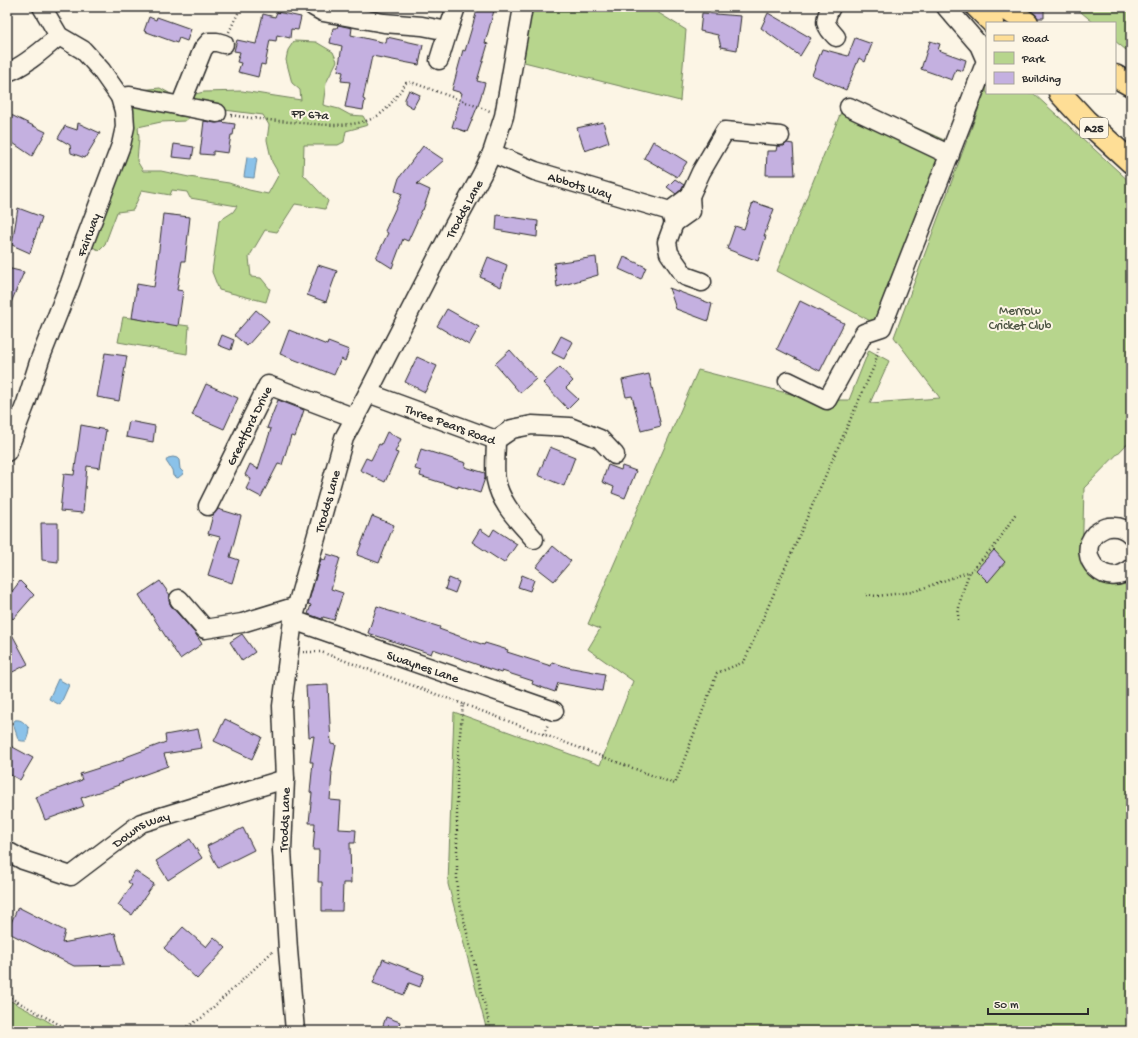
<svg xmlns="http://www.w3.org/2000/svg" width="1138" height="1038" font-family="'Gochi Hand',sans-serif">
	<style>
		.green { fill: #b7d58d; stroke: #71805c; fill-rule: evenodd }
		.water { fill: #8bc2e9; stroke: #65869d }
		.building { fill: #c4b0e0; stroke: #2b2b2b }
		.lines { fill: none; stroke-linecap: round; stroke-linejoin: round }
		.minor-casing { stroke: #2b2b2b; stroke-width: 21 }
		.major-casing { stroke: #2b2b2b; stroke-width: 25 }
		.path { stroke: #2b2b2b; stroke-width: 2.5; stroke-dasharray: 1 3; stroke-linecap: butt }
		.minor { stroke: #fcf5e5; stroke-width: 18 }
		.major { stroke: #fede96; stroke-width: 22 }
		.labels { text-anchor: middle; stroke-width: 4; stroke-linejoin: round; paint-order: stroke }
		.shield { fill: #fcf5e5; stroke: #6a6863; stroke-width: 1 }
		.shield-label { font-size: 12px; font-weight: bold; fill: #2b2b2b }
		.street-label { font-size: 13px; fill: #2b2b2b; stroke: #fcf5e5 }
		.park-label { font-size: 13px; fill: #4e5644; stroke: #fcf5e5 }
	</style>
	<rect width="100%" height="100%" fill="#fcf5e5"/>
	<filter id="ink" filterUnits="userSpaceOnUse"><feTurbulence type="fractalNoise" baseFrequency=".025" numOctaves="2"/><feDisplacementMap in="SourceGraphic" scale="8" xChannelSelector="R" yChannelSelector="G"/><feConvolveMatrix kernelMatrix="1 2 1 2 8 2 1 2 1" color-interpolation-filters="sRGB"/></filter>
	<g filter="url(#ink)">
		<g class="green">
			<polygon points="528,7 649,7 686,30 680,101 520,61"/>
			<polygon points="1075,7 1131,7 1131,54 1115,41 1115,23 1094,23"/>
			<path d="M294,41L316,42L333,52L337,61L326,83L323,105L339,109L350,115L363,116L368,125L346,131L344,142L338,145H304L303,174L328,201L325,209L295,204L277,232L265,230L249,257L251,277L261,278L270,289L266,302L219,290L212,272L219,221L233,212L237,206L190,198L187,192L172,190L170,195L142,190L133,210L117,212L105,244L99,250L90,246L127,105L140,90L160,88L178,98L204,92L242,91L301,100L300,90L292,83L286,60L288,50ZM217,109L263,115L269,125L267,140L272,162L279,174L268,194L249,190L229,183L189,177L161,171H143L137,161L139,138L138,127L161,122L185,121L191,116Z"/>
			<polygon points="987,86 987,93 1033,93 1131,183 1131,440 1084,488 1082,564 1104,582 1131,584 1131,1031 487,1031 448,884 454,712 600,765 633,681 588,649 600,629 588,624 698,370 833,405 835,400 849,400 869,350 889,361 870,403 940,398 894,337"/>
			<polygon points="847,97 951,143 876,324 777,271"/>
			<polygon points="123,317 189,326 187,354 118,342"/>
			<polygon points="7,999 44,1019 64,1031 7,1031"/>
		</g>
		<g class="water">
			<polygon points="247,157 257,158 254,178 244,177"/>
			<polygon points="173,457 177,458 179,460 180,469 184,473 178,478 173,476 172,470 166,461 168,458"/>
			<polygon points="58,679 69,685 60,705 49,699"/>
			<path d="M15,720C22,719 24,723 29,728L28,735L26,741C15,742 18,736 15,730C15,727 13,725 13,723Z"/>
		</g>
		<g class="building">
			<polygon points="478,7 495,7 485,43 488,44 477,81 485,83 479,103 467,132 452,127 462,93 452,90 463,50 465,51"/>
			<polygon points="1030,7 1044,7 1044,18 1038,18 1034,13 1030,10"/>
			<polygon points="277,12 301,17 298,30 291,29 290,38 277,35 276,41 270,40 265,65 261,64 258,77 238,72 241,63 237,62 240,52 234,51 237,40 256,44 263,14 275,17"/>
			<polygon points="702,13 741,16 737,50 721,47 718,35 700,31"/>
			<polygon points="768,13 811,38 800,56 761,28"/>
			<polygon points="149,17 156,20 157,17 191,29 187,41 179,38 177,43 144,31"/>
			<polygon points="338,25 352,28 351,35 386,43 387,37 423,45 419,65 372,56 363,99 365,100 363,110 345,107 350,82 341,81 343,72 338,71 342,46 330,43 333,28 337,28"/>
			<polygon points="855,38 872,44 865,62 859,58 846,90 812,75 822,49 848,56"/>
			<polygon points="930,41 940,44 938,50 966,60 963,71 956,69 952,80 921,69"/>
			<polygon points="409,90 420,95 413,108 405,103 405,99"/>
			<polygon points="7,113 46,132 32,156 7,139"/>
			<polygon points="204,121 215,123 221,122 235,124 233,135 231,135 228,153 213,151 213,155 200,154"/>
			<polygon points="603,122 609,142 585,151 577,128"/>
			<polygon points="78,123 100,133 85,158 71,153 70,145 58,138 65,126 77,130"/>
			<polygon points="653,141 687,162 677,177 644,158"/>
			<polygon points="787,143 793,144 795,175 766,175 767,151 776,151 777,146 784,146"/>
			<polygon points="174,144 194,147 192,159 172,157"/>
			<polygon points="423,146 444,160 417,184 430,190 423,210 422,210 408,241 403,239 392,268 376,258 388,233 385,231 402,194 395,191 399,178"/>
			<polygon points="675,179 684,185 682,189 676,194 667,187"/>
			<polygon points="753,202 774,209 764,236 766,236 758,261 727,249 735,226 744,229"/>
			<polygon points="18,208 42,217 30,253 12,245"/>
			<polygon points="163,214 190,217 185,261 182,261 177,290 183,291 178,326 132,318 137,284 154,287 157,267"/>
			<polygon points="497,215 538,221 537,237 496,230"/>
			<polygon points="488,257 507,265 501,287 480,277"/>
			<polygon points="596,257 598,275 557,287 554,263"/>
			<polygon points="624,257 646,267 641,279 619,269"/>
			<polygon points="318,265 337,271 326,302 307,295"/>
			<polygon points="7,268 24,272 7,312"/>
			<polygon points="669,288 712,304 708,321 676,309"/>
			<polygon points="800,301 844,323 820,371 777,349"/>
			<polygon points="447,309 479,327 469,345 437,326"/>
			<polygon points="256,310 269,321 247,346 234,335"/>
			<polygon points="289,330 327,345 328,342 349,350 345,361 341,359 334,375 280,354"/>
			<polygon points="222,335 234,340 231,350 218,345"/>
			<polygon points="561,336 573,342 564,359 552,353"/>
			<polygon points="510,350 536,379 520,393 495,364"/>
			<polygon points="105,353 127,356 119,401 97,397"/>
			<polygon points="417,357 437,366 425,392 405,382"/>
			<polygon points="560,367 573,381 566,388 578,399 568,409 543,383"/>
			<polygon points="649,374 661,426 641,431 632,396 626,397 622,380"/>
			<polygon points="206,384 238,398 224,429 192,415"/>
			<polygon points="278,400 304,410 295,437 291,436 282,465 278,464 261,497 246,489 251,479 245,475 250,464 258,469 271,429 267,428"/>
			<polygon points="129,421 155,426 153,442 126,437"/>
			<polygon points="81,425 106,430 100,468 87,466 83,513 60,511 64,474 74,475"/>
			<polygon points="387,432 401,439 395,452 398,453 385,482 360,470 366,458 371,460 379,444 381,445"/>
			<polygon points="550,447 575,457 564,486 538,475"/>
			<polygon points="421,449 466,463 465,467 485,473 485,478 480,493 458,486 458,488 420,476 421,471 415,469"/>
			<polygon points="608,465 621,470 622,466 636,471 625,498 612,493 614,487 602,482"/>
			<polygon points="218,509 241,516 230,557 239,560 232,583 208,575 220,537 208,534 213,515"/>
			<polygon points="372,516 394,525 379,563 357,555"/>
			<polygon points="41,523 58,523 58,562 42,560"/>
			<polygon points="480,529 490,536 494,529 517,544 504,563 472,542"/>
			<polygon points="553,546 571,561 554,581 536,567"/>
			<polygon points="994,550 1005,562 988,582 976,570"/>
			<polygon points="327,554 340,558 331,589 343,593 334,620 323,617 322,619 308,614 311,605 308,604 321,559 325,560"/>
			<polygon points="522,575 534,580 530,591 518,587"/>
			<polygon points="449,578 459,582 455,593 445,589"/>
			<polygon points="20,581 34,595 13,619 7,613 7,598"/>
			<polygon points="160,581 170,595 169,601 171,606 195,633 202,644 180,659 139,595"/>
			<polygon points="377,606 386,609 386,610 440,627 439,629 484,645 485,643 508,650 507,652 551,666 552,662 567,667 605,674 602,691 558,683 555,692 532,684 533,681 502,671 501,673 433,649 431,654 368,633"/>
			<polygon points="7,625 28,664 7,675"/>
			<polygon points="242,634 255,652 242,661 230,642"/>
			<polygon points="328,685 331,744 336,745 331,772 332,772 330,800 341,801 339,829 356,830 355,843 350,843 351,883 343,883 342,911 322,911 322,882 318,882 319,850 313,850 315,823 309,823 312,793 310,792 313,762 310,762 314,736 309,737 306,686"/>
			<polygon points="225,719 262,737 252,759 214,741"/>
			<polygon points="198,729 202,748 164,754 168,766 118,784 119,785 81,798 84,806 45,820 36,797 82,780 80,774 124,760 123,758 166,742 165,735"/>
			<polygon points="7,744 33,758 20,780 7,773"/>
			<polygon points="243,828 254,850 218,868 207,846"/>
			<polygon points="190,839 202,858 168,880 156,861"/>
			<polygon points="135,871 154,884 132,915 118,905 132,885 128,882"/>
			<polygon points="18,907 65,931 62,943 115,933 124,965 74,966 7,932"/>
			<polygon points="183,927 206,947 214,937 226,948 197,979 164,948"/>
			<polygon points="383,959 424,975 420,987 409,983 404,995 373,983"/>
			<polygon points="386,1017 400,1022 397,1031 381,1031"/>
		</g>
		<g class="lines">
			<defs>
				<g id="minor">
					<polyline points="314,7 323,12 384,23 422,26 448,31 456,7"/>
					<path d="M831,7C823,22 825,25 836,37"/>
					<polyline points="439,60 448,31"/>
					<path d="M7,72C23,68 46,47 59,36"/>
					<polyline points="120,97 130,96 217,113"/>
					<polyline points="180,106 203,49 209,42 217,42 224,44"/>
					<polyline points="849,107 950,155"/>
					<path id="s1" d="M492,153L535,171L670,211L690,196L691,211L674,223L670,211"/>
					<polyline points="690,196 701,172 725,131 780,136"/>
					<polyline points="674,223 667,242 669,253 685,276 702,282"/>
					<polyline points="788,381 827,400 864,333 882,327 986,61 979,45 946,7"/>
					<path id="s2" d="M368,393L496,440L512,429L532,425L570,427L600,439L615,455"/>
					<path d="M496,440C496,452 494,469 496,480C501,505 518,520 534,539"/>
					<path id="s3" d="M7,452L26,403L40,359L70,283L84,243L121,145L125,127L124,111L120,97L101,70L83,50L59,36L42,7"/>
					<path id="s4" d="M208,506L268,385L355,418"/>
					<path d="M1131,535C1125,528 1117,526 1109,527C1103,528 1099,531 1095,534C1074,558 1108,591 1131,568"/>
					<polyline points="179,599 205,629 242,623 297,606"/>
					<path id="s5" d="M293,620L554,711"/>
					<path id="s6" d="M7,851L23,860L71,876L141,823L285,779"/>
					<path id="s7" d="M295,1031L288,950L282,850L285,779L282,706L293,620L344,438L368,393L453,227L482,174L492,153L504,116L523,7"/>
				</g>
				<g id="major">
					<polyline points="977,7 993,23"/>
					<polyline points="1004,7 1027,23"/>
					<polyline points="1115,76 1131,85"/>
					<polyline points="1060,93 1085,120 1131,162"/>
				</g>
			</defs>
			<use href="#minor" class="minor-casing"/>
			<use href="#major" class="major-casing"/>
			<g class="path">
				<polyline points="229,32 241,7"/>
				<path d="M231,115C255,119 278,121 302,123C326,125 363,129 383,112C392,104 399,92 406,83L411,82L490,111"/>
				<polyline points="866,595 877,596 912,592 971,571 997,543 1016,513"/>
				<path d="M958,620C958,603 964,587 970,571"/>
				<polyline points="303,652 321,652 463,704"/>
				<polyline points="544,734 548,724"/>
				<polyline points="7,996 71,1031"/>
				<polyline points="181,1031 203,1017 273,951"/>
				<polyline points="491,1031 457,892 457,765 463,704 675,784 717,673 744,662 819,490 875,364 879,344"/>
			</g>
			<use href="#minor" class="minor"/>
			<use href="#major" class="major"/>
		</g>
	</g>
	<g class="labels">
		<rect class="shield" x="1080" y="118" width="28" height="20" rx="3"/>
		<g class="shield-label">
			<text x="1094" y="132">A25</text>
		</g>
		<g class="street-label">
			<text transform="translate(310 113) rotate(4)" y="5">FP 67a</text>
			<text dy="5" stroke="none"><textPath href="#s1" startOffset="94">Abbots Way</textPath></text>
			<text dy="5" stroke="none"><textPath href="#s7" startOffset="860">Trodds Lane</textPath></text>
			<text dy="5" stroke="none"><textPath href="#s3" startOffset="232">Fairway</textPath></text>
			<text dy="5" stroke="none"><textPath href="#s2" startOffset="88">Three Pears Road</textPath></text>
			<text dy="5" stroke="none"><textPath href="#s4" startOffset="90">Greatford Drive</textPath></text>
			<text dy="5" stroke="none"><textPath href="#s7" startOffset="536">Trodds Lane</textPath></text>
			<text dy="5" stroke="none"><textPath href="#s5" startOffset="138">Swaynes Lane</textPath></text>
			<text dy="5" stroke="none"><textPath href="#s7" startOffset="212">Trodds Lane</textPath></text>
			<text dy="5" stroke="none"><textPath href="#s6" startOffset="154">Downs Way</textPath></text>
		</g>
		<g class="park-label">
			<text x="1020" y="314">Merrow<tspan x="1020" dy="15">Cricket Club</tspan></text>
		</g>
	</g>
	<rect width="1138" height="1038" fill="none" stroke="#fcf5e5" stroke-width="24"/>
	<rect x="12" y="12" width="1114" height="1014" fill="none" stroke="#2b2b2b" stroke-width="1.5" filter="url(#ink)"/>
	<rect x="986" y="22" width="130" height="72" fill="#fcf5e5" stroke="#a8a49b"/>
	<rect x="994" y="35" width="20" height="6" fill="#fede96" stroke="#a8a49b"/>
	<text x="1022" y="42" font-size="12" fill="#2b2b2b">Road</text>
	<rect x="994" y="52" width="20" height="12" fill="#b7d58d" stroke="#a8a49b"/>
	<text x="1022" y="62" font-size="12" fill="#2b2b2b">Park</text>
	<rect x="994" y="72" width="20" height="12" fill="#c4b0e0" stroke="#a8a49b"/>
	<text x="1022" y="82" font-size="12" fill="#2b2b2b">Building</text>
	<path d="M988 1008v6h100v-6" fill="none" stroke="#2b2b2b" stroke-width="2"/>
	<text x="994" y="1008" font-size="12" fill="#2b2b2b" stroke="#fcf5e5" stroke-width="3" paint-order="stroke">50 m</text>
</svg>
